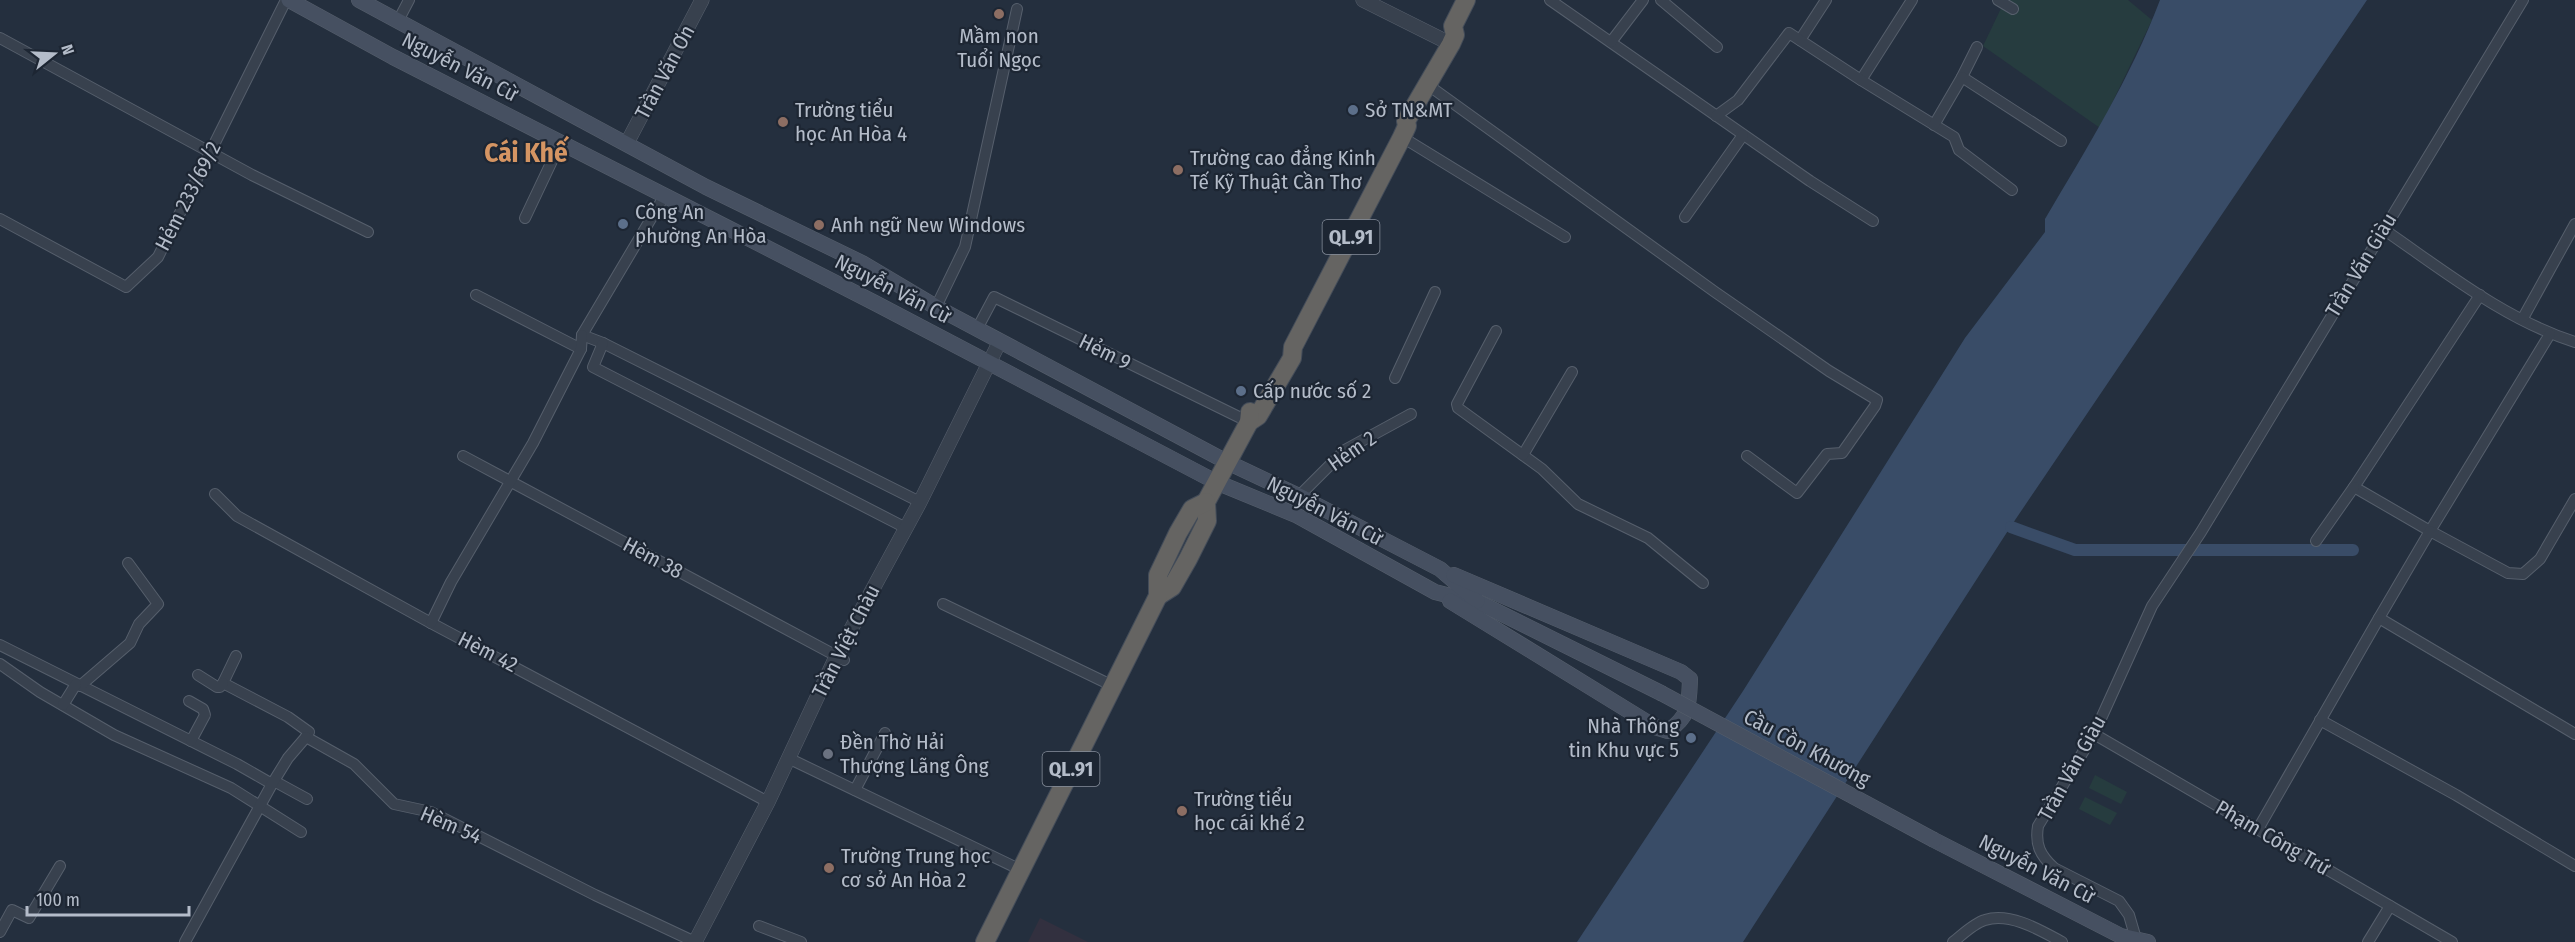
<svg xmlns="http://www.w3.org/2000/svg" width="2575" height="942" font-family="'Fira Sans Condensed',sans-serif">
	<style>
		.medical { fill: #32303f }
		.green { fill: #263c3f }
		.water { fill: #394c67 }
		.lines { fill: none; stroke-linecap: round; stroke-linejoin: round }
		.canal { stroke: #394c67; stroke-width: 12 }
		.minor-casing { stroke: #565f6c; stroke-width: 12 }
		.tertiary-casing { stroke: #565f6c; stroke-width: 15 }
		.secondary-casing { stroke: #565f6c; stroke-width: 16 }
		.trunk-casing { stroke: #434c59; stroke-width: 20 }
		.minor { stroke: #38414e; stroke-width: 10 }
		.tertiary { stroke: #38414e; stroke-width: 14 }
		.secondary { stroke: #465061; stroke-width: 15 }
		.trunk { stroke: #656462; stroke-width: 18 }
		.secondary-bridge-casing { stroke: #565f6c; stroke-width: 16; stroke-linecap: butt }
		.secondary-bridge { stroke: #465061; stroke-width: 15 }
		.education-dot { fill: #8d6e63; stroke: #1d2633; stroke-width: 2 }
		.service-dot { fill: #5c6f8a; stroke: #1d2633; stroke-width: 2 }
		.worship-dot { fill: #6b7280; stroke: #1d2633; stroke-width: 2 }
		.labels { text-anchor: middle; stroke-width: 4.5; stroke-linejoin: round; paint-order: stroke }
		.shield { fill: #1d2633; stroke: #878f9c; stroke-width: 1.5 }
		.shield-label { font-size: 20px; font-weight: bold; fill: #b4bcc9 }
		.poi-label { font-size: 21px; fill: #b4bcc9; stroke: #1d2633; text-anchor: start }
		.street-label { font-size: 21px; fill: #b4bcc9; stroke: #1d2633 }
		.district-label { font-size: 27px; font-weight: bold; fill: #d59563; stroke: #1d2633 }
	</style>
	<rect width="100%" height="100%" fill="#242f3e"/>
	<polygon class="medical" points="1040,918 1088,942 1028,942"/>
	<g class="green">
		<polygon points="2005,0 2128,0 2152,20 2100,128 1983,46"/>
		<polygon points="2095,775 2127,792 2121,804 2089,788"/>
		<polygon points="2085,797 2117,813 2110,825 2079,809"/>
	</g>
	<path class="water" d="M2160,0H2367L2011,526L1743,942H1577L1743,691L1965,338L2045,232V219C2087,148 2131,77 2160,0Z"/>
	<g class="lines">
		<polyline class="canal" points="2011,527 2075,550 2353,550"/>
		<defs>
			<g id="minor">
				<polyline points="1550,0 1810,181 1873,221"/>
				<polyline points="1661,0 1717,47"/>
				<polyline points="1998,0 2013,9"/>
				<polyline points="398,21 409,0"/>
				<polyline points="0,38 252,175 368,232"/>
				<polyline points="1800,40 1826,0"/>
				<polyline points="1611,42 1643,0"/>
				<polyline points="1962,77 1977,47"/>
				<polyline points="1861,80 1912,0"/>
				<polyline points="1428,85 1715,292 1829,371 1877,400 1875,406 1842,453 1827,454 1797,493 1747,456"/>
				<polyline points="1716,116 1738,100 1789,33 1861,80 1954,137 1959,150 2012,190"/>
				<polyline points="1934,125 1962,77 2061,141"/>
				<polyline points="1402,137 1565,237"/>
				<polyline points="665,195 582,335 603,343 920,502"/>
				<polyline points="1685,217 1743,135"/>
				<polyline points="525,218 561,142"/>
				<polyline points="0,219 126,287 158,257 286,0"/>
				<path d="M2383,229C2443,270 2505,320 2575,342"/>
				<polyline points="476,295 581,349"/>
				<polyline points="2480,295 2354,487 2430,531 2550,334"/>
				<polyline points="936,307 965,247 1017,9"/>
				<polyline points="2523,318 2575,224"/>
				<polyline points="977,329 994,297 1249,422"/>
				<polyline points="1496,331 1457,404 1458,408 1542,469 1578,504 1648,538 1703,583"/>
				<polyline points="603,343 593,367 906,528"/>
				<polyline points="1395,378 1435,292"/>
				<polyline points="1523,455 1572,372"/>
				<polyline points="463,456 844,660"/>
				<polyline points="215,494 237,516 431,623 768,802"/>
				<polyline points="1299,496 1345,450 1411,414"/>
				<polyline points="2316,541 2354,487"/>
				<polyline points="943,604 1113,686"/>
				<polyline points="2379,618 2430,531 2508,573 2523,574 2540,559 2575,499"/>
				<polyline points="431,623 451,582 533,443 581,349 582,335"/>
				<polyline points="0,645 237,764 272,784"/>
				<polyline points="236,656 223,683 288,717 309,732 306,737"/>
				<polyline points="0,664 40,692 114,735 231,788 301,832"/>
				<polyline points="198,675 217,687 220,687 223,683"/>
				<polyline points="80,686 130,643 139,624 158,604 128,563"/>
				<polyline points="189,701 203,709 205,715 191,741"/>
				<polyline points="63,705 76,684"/>
				<polyline points="2320,720 2456,795 2575,866"/>
				<polyline points="2094,734 2452,942"/>
				<polyline points="306,737 354,764 394,804 431,812 595,895 695,942"/>
				<polyline points="788,758 1021,870"/>
				<polyline points="274,781 307,799"/>
				<polyline points="855,790 885,733"/>
				<polyline points="2258,829 2379,618 2575,734"/>
				<polyline points="759,926 801,942"/>
				<polyline points="0,932 12,910 29,918 60,866"/>
				<path d="M2136,939L2129,915L2119,901L2054,868C2040,855 2035,845 2038,826L2094,734L2152,606L2201,532L2523,0"/>
				<polyline points="185,942 272,784 288,758 306,737"/>
				<path d="M1953,942C1962,935 1974,923 1985,920C2010,912 2040,930 2062,942"/>
				<polyline points="2368,942 2390,906"/>
			</g>
			<g id="tertiary">
				<polyline points="1363,0 1451,44"/>
				<polyline points="627,143 702,0"/>
				<polyline points="695,942 768,802 836,657 920,502 1000,341"/>
			</g>
			<g id="secondary">
				<polyline points="289,0 393,57 875,303 1216,482 1296,515 1435,592 1482,604 1661,693"/>
				<polyline points="359,0 706,187 862,263 936,307 1227,462 1299,496 1440,569 1477,601"/>
				<path d="M1450,601L1655,727L1668,731C1690,716 1689,704 1690,679L1681,672L1454,575"/>
				<polyline points="1934,840 2121,936 2148,942"/>
			</g>
			<g id="trunk">
				<polyline points="1249,422 1258,416 1292,358 1293,347 1402,137 1407,126 1406,121 1451,44 1455,35 1453,26 1466,0"/>
				<polyline points="1158,596 1172,587 1188,559 1207,521 1206,502 1249,422 1250,412"/>
				<polyline points="985,942 1158,596 1158,575 1178,533 1192,509 1206,502"/>
			</g>
		</defs>
		<use href="#minor" class="minor-casing"/>
		<use href="#tertiary" class="tertiary-casing"/>
		<use href="#secondary" class="secondary-casing"/>
		<use href="#trunk" class="trunk-casing"/>
		<use href="#minor" class="minor"/>
		<use href="#tertiary" class="tertiary"/>
		<use href="#secondary" class="secondary"/>
		<use href="#trunk" class="trunk"/>
		<defs>
			<polyline id="secondary-bridge" points="1661,693 1934,840"/>
		</defs>
		<use href="#secondary-bridge" class="secondary-bridge-casing"/>
		<use href="#secondary-bridge" class="secondary-bridge"/>
	</g>
	<g class="education-dot">
		<circle cx="999" cy="14" r="6"/>
		<circle cx="783" cy="122" r="6"/>
		<circle cx="1178" cy="170" r="6"/>
		<circle cx="819" cy="225" r="6"/>
		<circle cx="1182" cy="811" r="6"/>
		<circle cx="829" cy="868" r="6"/>
	</g>
	<g class="service-dot">
		<circle cx="1353" cy="110" r="6"/>
		<circle cx="623" cy="224" r="6"/>
		<circle cx="1241" cy="391" r="6"/>
		<circle cx="1691" cy="738" r="6"/>
	</g>
	<circle class="worship-dot" cx="828" cy="754" r="6"/>
	<g class="labels">
		<g class="shield">
			<rect x="1322.5" y="220" width="57" height="34" rx="4.5"/>
			<rect x="1042.5" y="752" width="57" height="34" rx="4.5"/>
		</g>
		<g class="shield-label">
			<text x="1351" y="244">QL.91</text>
			<text x="1071" y="776">QL.91</text>
		</g>
		<g class="poi-label">
			<text x="999" y="43" text-anchor="middle">Mầm non<tspan x="999" dy="24">Tuổi Ngọc</tspan></text>
			<text x="795" y="117">Trường tiểu<tspan x="795" dy="24">học An Hòa 4</tspan></text>
			<text x="1365" y="117">Sở TN&amp;MT</text>
			<text x="1190" y="165">Trường cao đẳng Kinh<tspan x="1190" dy="24">Tế Kỹ Thuật Cần Thơ</tspan></text>
			<text x="635" y="219">Công An<tspan x="635" dy="24">phường An Hòa</tspan></text>
			<text x="831" y="232">Anh ngữ New Windows</text>
			<text x="1253" y="398">Cấp nước số 2</text>
			<text x="1679" y="733" text-anchor="end">Nhà Thông<tspan x="1679" dy="24">tin Khu vực 5</tspan></text>
			<text x="840" y="749">Đền Thờ Hải<tspan x="840" dy="24">Thượng Lãng Ông</tspan></text>
			<text x="1194" y="806">Trường tiểu<tspan x="1194" dy="24">học cái khế 2</tspan></text>
			<text x="841" y="863">Trường Trung học<tspan x="841" dy="24">cơ sở An Hòa 2</tspan></text>
		</g>
		<g class="street-label">
			<text transform="translate(460 67) rotate(27)" y="7">Nguyễn Văn Cừ</text>
			<text transform="translate(665 72) rotate(-62)" y="7">Trần Văn Ơn</text>
			<text transform="translate(188 196) rotate(-63)" y="7">Hẻm 233/69/2</text>
			<text transform="translate(2361 265) rotate(-59)" y="7">Trần Văn Giàu</text>
			<text transform="translate(893 289) rotate(27)" y="7">Nguyễn Văn Cừ</text>
			<text transform="translate(1105 352) rotate(26)" y="7">Hẻm 9</text>
			<text transform="translate(1352 451) rotate(-35)" y="7">Hẻm 2</text>
			<text transform="translate(1325 511) rotate(27)" y="7">Nguyễn Văn Cừ</text>
			<text transform="translate(653 558) rotate(28)" y="7">Hèm 38</text>
			<text transform="translate(846 641) rotate(-63)" y="7">Trần Việt Châu</text>
			<text transform="translate(488 652) rotate(27)" y="7">Hèm 42</text>
			<text transform="translate(1807 748) rotate(28)" y="7">Cầu Cồn Khương</text>
			<text transform="translate(2072 768) rotate(-61)" y="7">Trần Văn Giàu</text>
			<text transform="translate(451 825) rotate(23)" y="7">Hèm 54</text>
			<text transform="translate(2273 838) rotate(30)" y="7">Phạm Công Trứ</text>
			<text transform="translate(2037 869) rotate(27)" y="7">Nguyễn Văn Cừ</text>
		</g>
		<g class="district-label">
			<text x="526" y="162">Cái Khế</text>
		</g>
	</g>
	<g transform="translate(54 54) rotate(72)" stroke="#1d2633" stroke-width="4.5" paint-order="stroke">
	<path d="M0-4.5L10 22L0 15L-10 22Z" fill="#b4bcc9"/>
	<text y="-9" font-size="16" font-weight="bold" text-anchor="middle" fill="#b4bcc9">N</text>
	</g>
	<path d="M27 906v9h162v-9" fill="none" stroke="#b4bcc9" stroke-width="3"/>
	<text x="36" y="906" font-size="18" fill="#b4bcc9" stroke="#1d2633" stroke-width="4.5" paint-order="stroke">100 m</text>
</svg>
